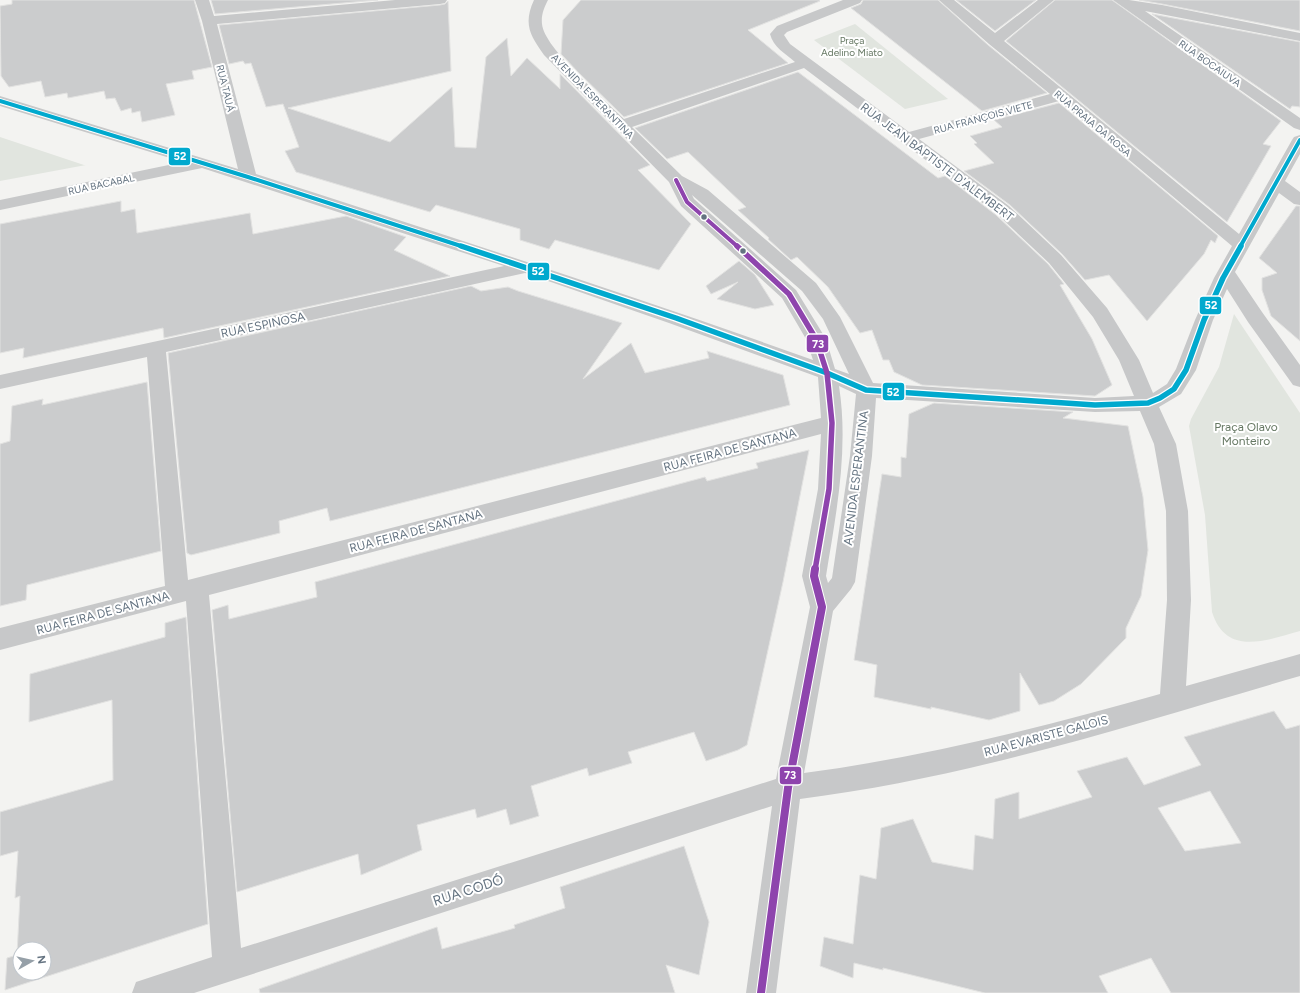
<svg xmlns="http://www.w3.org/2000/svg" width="1300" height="993" font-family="Figtree,sans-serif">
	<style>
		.green { fill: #e1e5df }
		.building { fill: #cbcccd; stroke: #e2e2e1; fill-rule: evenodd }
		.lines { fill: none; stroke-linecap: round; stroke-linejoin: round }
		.minor { fill: #c7c8c9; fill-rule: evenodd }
		.bus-1-far1-casing { stroke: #fff; stroke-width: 6 }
		.bus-1-casing { stroke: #fff; stroke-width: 8 }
		.bus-2-far2-casing { stroke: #fff; stroke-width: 6 }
		.bus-2-far1-casing { stroke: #fff; stroke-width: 8 }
		.bus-2-casing { stroke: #fff; stroke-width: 10 }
		.bus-1-far1 { stroke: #00a9ce; stroke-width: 4 }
		.bus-1 { stroke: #00a9ce; stroke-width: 5.5 }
		.bus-2-far2 { stroke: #8e44ad; stroke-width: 4 }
		.bus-2-far1 { stroke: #8e44ad; stroke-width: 5.5 }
		.bus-2 { stroke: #8e44ad; stroke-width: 8 }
		.bus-dot { fill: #647381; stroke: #fff; stroke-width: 1.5 }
		.labels { text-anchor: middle; stroke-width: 4; stroke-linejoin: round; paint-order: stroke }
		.far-park-label { font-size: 10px; fill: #667863; stroke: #fff }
		.far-street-label { font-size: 10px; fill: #647381; stroke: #fff }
		.street-label { font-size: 12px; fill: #647381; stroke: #fff }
		.park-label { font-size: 12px; fill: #667863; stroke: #fff }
		.near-street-label { font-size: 14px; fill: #647381; stroke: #fff }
		.line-badge { stroke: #fff; stroke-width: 1.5 }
		.badge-label { font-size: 11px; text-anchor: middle; font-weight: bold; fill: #fff }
	</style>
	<rect width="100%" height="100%" fill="#f3f3f1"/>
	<g class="green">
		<polygon points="855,24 948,99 905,109 814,40"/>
		<polygon points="0,137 84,165 86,165 0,181"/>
		<path d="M1234,314L1300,413V631C1267,640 1226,657 1212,612L1205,515L1189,426L1191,419L1219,367Z"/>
	</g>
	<g class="building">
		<polygon points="12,0 194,0 212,67 192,71 194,79 166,84 175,115 142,122 140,111 132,113 131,108 121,111 115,98 106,99 104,91 68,98 67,93 45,97 41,81 9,87 1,76 0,6 12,4"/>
		<polygon points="211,0 378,0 215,14"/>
		<polygon points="581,0 819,0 820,1 748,30 788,63 624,117 578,72 561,54 563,20"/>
		<polygon points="863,0 938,0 988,45 1047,93 982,111 851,8 861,4"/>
		<polygon points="956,0 1036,0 995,31"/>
		<polygon points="1055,0 1112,0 1281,121 1263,144 1271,146 1227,222 1006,41"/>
		<polygon points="1139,0 1300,0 1300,31 1162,4"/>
		<polygon points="448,1 451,71 288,108 390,142 452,87 455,147 476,148 486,57 507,38 511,76 527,58 560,89 560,74 650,165 638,170 691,224 659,270 555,240 549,249 520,240 520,229 436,205 430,212 296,172 285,151 299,147 283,104 266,107 251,63 245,64 243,61 229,64 219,25 440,5 445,4"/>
		<polygon points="1152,14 1300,42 1300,107 1292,106 1290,109"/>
		<polygon points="798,72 938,178 945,176 996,215 1048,264 1064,284 1060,285 1092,339 1112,385 1095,396 922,385 894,372 889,360 883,360 872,330 860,333 828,287 797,257 791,260 768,239 769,238 738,210 746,207 688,152 667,159 635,128"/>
		<polygon points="1059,103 1218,236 1215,243 1211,240 1204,254 1147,321 1109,275 1085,280 1062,254 1010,205 964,171 994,163 974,144 977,143 970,136 1002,127 994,120"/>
		<polygon points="121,201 121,212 135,209 137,233 250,213 253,234 346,216 406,237 394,250 450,276 164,338 163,328 23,358 24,348 0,353 0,224"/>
		<polygon points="1296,206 1300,206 1300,341 1271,316 1262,290 1262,278 1277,273 1259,258"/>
		<polygon points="739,261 755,275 774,305 755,309 717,299 738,282 711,294 706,286"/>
		<polygon points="471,286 481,291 508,287 518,291 622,323 583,379 631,343 645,373 709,358 707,351 783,375 790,405 330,521 327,508 279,521 280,533 191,555 187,553 168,353"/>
		<polygon points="147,382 161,551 27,585 26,600 0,606 0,444 10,441 12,406 43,399 42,405"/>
		<polygon points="934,403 1073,412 1063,418 1128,426 1143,497 1148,550 1141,596 1126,628 1126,638 1081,684 1054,701 1039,705 1020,673 1020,711 989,720 931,707 931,709 874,697 877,665 854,660 882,474 901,477 901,457 906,458 909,414"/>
		<polygon points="809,450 783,582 747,745 738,750 706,761 694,732 628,752 632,763 589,776 587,768 531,786 539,816 510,825 506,809 477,818 475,809 417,825 422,850 361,875 358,854 237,892 212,610 228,605 229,619 317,597 315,582 705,477 707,481 758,468 756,463"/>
		<path d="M186,617L208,924L5,990L7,958L17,955L20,896L15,898L18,851L0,856V812L113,780L112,700L29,722L30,674L165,637V623ZM20,949H44V973H20Z"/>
		<path d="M1274,711L1286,729L1300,725V993H1171L1151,958L1099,976L1108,993H985L883,968V970L854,963L853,978L820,966L824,937L853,944L860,875L876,879L881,828L913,819L932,862L973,870L975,835L993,839L995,799L1019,792V819L1092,797L1077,771L1127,757L1144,785L1201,765L1184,737ZM1210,791L1241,843L1185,851L1158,808Z"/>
		<polygon points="684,846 709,922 699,975 666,965 675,993 260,993 259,989 437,927 442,949 515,928 514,925 565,908 560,887"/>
	</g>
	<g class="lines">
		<g class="minor">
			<path d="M195,0H209L214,16L395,0H447L445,3L440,4L217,24L256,174C442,234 629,294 813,360L806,339L782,298L681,206L669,182L544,55C530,35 523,24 534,0H548C544,8 541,15 542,24C544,48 605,100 624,119L795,62C786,54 773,47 770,34L777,26L843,0H862L860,3L787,32L784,35L790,44L909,132L1050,94L989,44L939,0H954L995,33L1038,0H1054L1004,41L1239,234L1292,140L1294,137L1300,135V154L1285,181L1300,192V205L1294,204L1279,193L1235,272L1262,312L1300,365V387L1293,385L1248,322L1227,289L1213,320L1196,370L1181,394L1159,407L1176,444L1188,511L1191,600L1186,686L1300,654V676C1134,724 973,777 800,799L776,993H746L772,806L194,993H132L136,982L212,957L186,601L0,650V628L165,586L147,357L0,389V375L504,266L202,168L0,210V200L183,162L0,106V96L238,169L202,21ZM804,68L997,214L1049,263L1093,317L1119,360L1134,396L1095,398L873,383L840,317L816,283L708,190L682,176L632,127ZM1059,101L1232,246L1214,278L1195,320L1176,369L1167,384L1153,393L1139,360L1107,308L1061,255L1009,206L919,139ZM692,195L802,291L823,319L849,374L835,369L826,339L796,290L694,199ZM525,273L669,323L818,377L821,418L188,580L166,352ZM839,386L856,394L850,456L832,578L828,583L826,576C836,514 849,450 839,386ZM876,398L1095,412L1140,411L1154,444L1166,511L1167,600L1160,694C1043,727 925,757 804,773L833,611L851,589L855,582L872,456ZM821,434L818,489L802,576L810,607L776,779L241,948L209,595Z"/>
			<polygon points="1113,0 1129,0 1162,5 1300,33 1300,41 1145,11 1300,118 1300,130 1294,128"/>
		</g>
		<defs>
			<g id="bus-1-far1">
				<polyline points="0,101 248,177 464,247"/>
				<polyline points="1240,247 1300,140"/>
			</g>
			<polyline id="bus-1" points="461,246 676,318 827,373 866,390 1095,405 1148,403 1160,398 1174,389 1186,370 1204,320 1223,278 1241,246"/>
			<polyline id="bus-2-far2" points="676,180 687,202 738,247"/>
			<polyline id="bus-2-far1" points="737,246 789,294 816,339 827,373 832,423 829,489 815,570"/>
			<polyline id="bus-2" points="761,993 788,788 822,607 814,576 815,569"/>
		</defs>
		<use href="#bus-1-far1" class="bus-1-far1-casing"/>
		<use href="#bus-1" class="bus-1-casing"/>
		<use href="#bus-2-far2" class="bus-2-far2-casing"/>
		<use href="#bus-2-far1" class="bus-2-far1-casing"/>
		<use href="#bus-2" class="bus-2-casing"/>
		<use href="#bus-1-far1" class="bus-1-far1"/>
		<use href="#bus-1" class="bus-1"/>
		<use href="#bus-2-far2" class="bus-2-far2"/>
		<use href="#bus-2-far1" class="bus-2-far1"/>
		<use href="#bus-2" class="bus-2"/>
	</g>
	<g class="bus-dot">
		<circle cx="704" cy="217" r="3.5"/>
		<circle cx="743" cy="251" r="3.5"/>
	</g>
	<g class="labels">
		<g class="far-park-label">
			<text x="852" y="44">Praça<tspan x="852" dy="12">Adelino Miato</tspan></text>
		</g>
		<g class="far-street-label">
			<text transform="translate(1210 63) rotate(35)" y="4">RUA BOCAIUVA</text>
			<text transform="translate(226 88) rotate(76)" y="4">RUA TAUÁ</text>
			<text transform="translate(593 96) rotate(46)" y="4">AVENIDA ESPERANTINA</text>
			<text transform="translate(983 117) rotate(-15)" y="4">RUA FRANÇOIS VIETE</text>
			<text transform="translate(1093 123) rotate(40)" y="4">RUA PRAIA DA ROSA</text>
			<text transform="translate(101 184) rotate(-12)" y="4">RUA BACABAL</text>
		</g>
		<g class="street-label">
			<text transform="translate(937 162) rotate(37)" y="4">RUA JEAN BAPTISTE D'ALEMBERT</text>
			<text transform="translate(263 325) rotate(-12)" y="4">RUA ESPINOSA</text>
			<text transform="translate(730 450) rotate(-15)" y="4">RUA FEIRA DE SANTANA</text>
			<text transform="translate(856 478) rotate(-83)" y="4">AVENIDA ESPERANTINA</text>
			<text transform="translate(416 531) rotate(-15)" y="4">RUA FEIRA DE SANTANA</text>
			<text transform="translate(103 613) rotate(-15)" y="4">RUA FEIRA DE SANTANA</text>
			<text transform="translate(1046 736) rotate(-15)" y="4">RUA EVARISTE GALOIS</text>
		</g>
		<g class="park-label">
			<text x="1246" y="431">Praça Olavo<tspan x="1246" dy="14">Monteiro</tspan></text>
		</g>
		<g class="near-street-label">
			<text transform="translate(468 890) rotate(-18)" y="5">RUA CODÓ</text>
		</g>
	</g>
	<g class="line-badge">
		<rect x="168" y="147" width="23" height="19" rx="4" fill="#00a9ce"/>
		<rect x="527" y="262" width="23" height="19" rx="4" fill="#00a9ce"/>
		<rect x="1199" y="296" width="23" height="19" rx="4" fill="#00a9ce"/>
		<rect x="806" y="334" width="23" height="19" rx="4" fill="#8e44ad"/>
		<rect x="882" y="382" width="23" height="19" rx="4" fill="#00a9ce"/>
		<rect x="779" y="766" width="23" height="19" rx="4" fill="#8e44ad"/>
	</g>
	<g class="badge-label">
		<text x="180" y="160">52</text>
		<text x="538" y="275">52</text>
		<text x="1211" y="309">52</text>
		<text x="818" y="348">73</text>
		<text x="893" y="396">52</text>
		<text x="790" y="779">73</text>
	</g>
	<g transform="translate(32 961) rotate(82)"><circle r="19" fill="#ffffff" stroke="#c1c7cd"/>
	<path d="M0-3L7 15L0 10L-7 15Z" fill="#96a0a8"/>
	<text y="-6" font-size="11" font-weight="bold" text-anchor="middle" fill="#647381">N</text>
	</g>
</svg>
